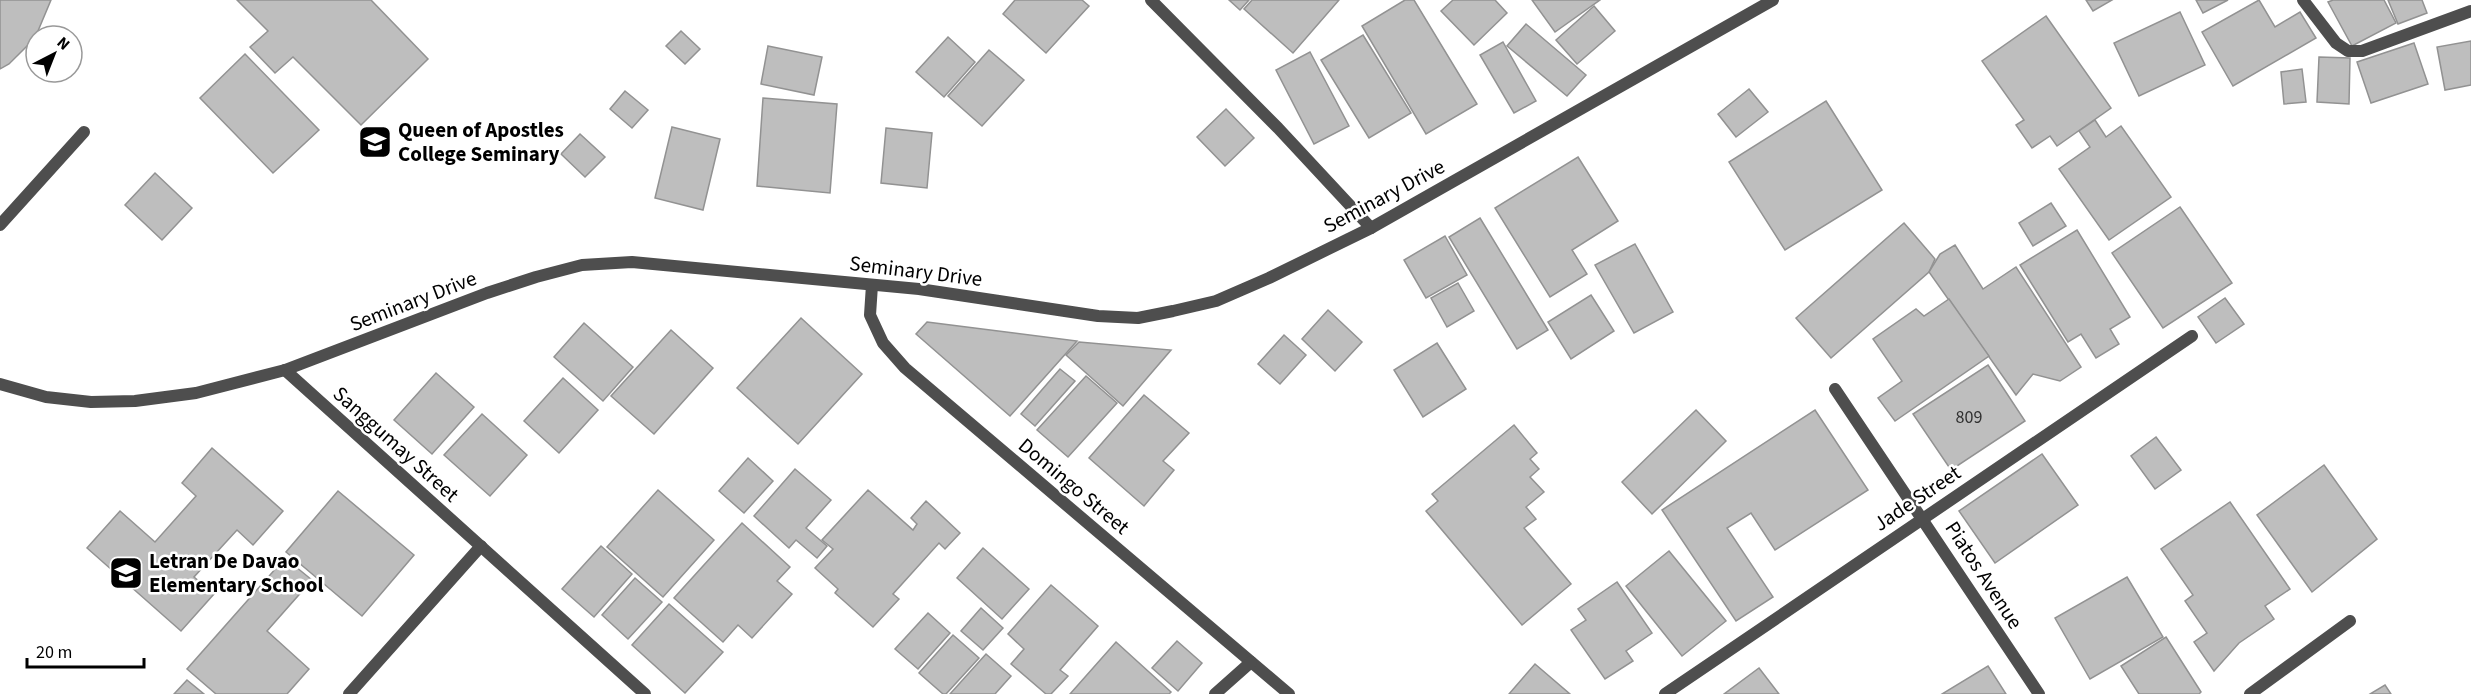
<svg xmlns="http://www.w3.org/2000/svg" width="2471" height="694" font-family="'Source Sans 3',sans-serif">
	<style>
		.building { fill: #bebebe; stroke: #929292; stroke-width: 1.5 }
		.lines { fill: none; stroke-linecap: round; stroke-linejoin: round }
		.service { stroke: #4e4e4e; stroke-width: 12 }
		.minor { stroke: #4e4e4e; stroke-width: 12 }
		.tertiary { stroke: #4e4e4e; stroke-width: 12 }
		.labels { text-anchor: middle; stroke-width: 5; stroke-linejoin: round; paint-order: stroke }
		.number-label { font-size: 18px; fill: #303030 }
		.poi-label { font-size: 21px; font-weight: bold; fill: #000; stroke: #fff; text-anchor: start }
		.street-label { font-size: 21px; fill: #000; stroke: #fff }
	</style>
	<rect width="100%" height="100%" fill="#fff"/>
	<g class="building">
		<polygon points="0,0 51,0 35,38 9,64 0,69"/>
		<polygon points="237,0 371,0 428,59 361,125 293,57 275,73 250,47 268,31"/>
		<polygon points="1015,0 1082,0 1089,6 1046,53 1003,14"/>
		<polygon points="1229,0 1249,0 1240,10"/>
		<polygon points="1252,0 1339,0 1293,53 1244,9"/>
		<polygon points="1405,0 1414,0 1477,104 1426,134 1362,26"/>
		<polygon points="1453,0 1495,0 1507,13 1474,45 1441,11"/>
		<polygon points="1532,0 1600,0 1555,32"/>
		<polygon points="2086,0 2112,0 2093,11"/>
		<polygon points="2196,0 2228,0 2203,13"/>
		<polygon points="2259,0 2275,27 2300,12 2316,38 2233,86 2202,32"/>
		<polygon points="2333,0 2384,0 2396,23 2352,46 2328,2"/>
		<polygon points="2388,0 2422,0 2427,13 2398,24"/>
		<polygon points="1594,6 1615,31 1577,64 1556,40"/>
		<polygon points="2180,12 2205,65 2139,96 2114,43"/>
		<polygon points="2046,16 2111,108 2057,146 2050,136 2032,148 2016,125 2024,120 1982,61"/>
		<polygon points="1526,24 1586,75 1567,96 1507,46"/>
		<polygon points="681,31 700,49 685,64 666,46"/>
		<polygon points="1363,35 1411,113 1369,138 1321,60"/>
		<polygon points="948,37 975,62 944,97 916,72"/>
		<polygon points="2471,41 2471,85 2445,90 2437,47"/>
		<polygon points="1503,42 1536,101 1514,113 1480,55"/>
		<polygon points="2414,43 2428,84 2371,103 2357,62"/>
		<polygon points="768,46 822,57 814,95 761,84"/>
		<polygon points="989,50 1024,80 982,126 948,96"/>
		<polygon points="1310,52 1349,126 1314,144 1276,70"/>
		<polygon points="245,54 319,130 273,173 200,98"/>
		<polygon points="2319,57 2350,58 2349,104 2317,102"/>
		<polygon points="2302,69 2306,102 2284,104 2281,72"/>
		<polygon points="1749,89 1768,112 1736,137 1718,114"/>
		<polygon points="625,91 648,110 632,128 610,109"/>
		<polygon points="763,98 837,104 830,193 757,186"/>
		<polygon points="1826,101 1882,190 1785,250 1729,162"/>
		<polygon points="1226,109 1254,138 1225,166 1197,137"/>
		<polygon points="2095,120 2106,137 2121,126 2171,197 2109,240 2059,169 2090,147 2079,131"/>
		<polygon points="672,127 720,139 703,210 655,198"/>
		<polygon points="886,128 932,133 927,188 881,183"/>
		<polygon points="580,134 605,157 585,177 561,154"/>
		<polygon points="1578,157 1618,221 1572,250 1587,274 1550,297 1495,208"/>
		<polygon points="155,173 192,208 162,240 125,205"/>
		<polygon points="2051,203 2066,226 2033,246 2019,223"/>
		<polygon points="2180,207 2232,283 2163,328 2112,253"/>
		<polygon points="1480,218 1548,330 1517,349 1449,237"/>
		<polygon points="1904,223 1935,259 1929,272 1831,358 1796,318"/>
		<polygon points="2077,230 2130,317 2110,329 2119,344 2096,358 2081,334 2068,342 2020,265"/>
		<polygon points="1445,236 1467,275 1426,298 1404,260"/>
		<polygon points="1635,244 1673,312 1634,333 1595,265"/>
		<polygon points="1955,245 1983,289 2016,267 2081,367 2060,381 2033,374 2016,395 1929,272 1940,254"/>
		<polygon points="1458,283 1474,311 1447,327 1431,298"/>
		<polygon points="1591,295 1614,331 1571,359 1548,322"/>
		<polygon points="2225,298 2244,324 2216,343 2198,317"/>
		<polygon points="1949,299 1989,356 1895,421 1878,398 1902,381 1873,339 1916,309 1924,316"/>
		<polygon points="1328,310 1362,342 1335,371 1302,339"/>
		<polygon points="801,318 862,374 798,444 737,388"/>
		<polygon points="927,322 1077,341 1010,416 916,334"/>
		<polygon points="584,323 633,367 603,401 554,357"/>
		<polygon points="671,330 713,368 654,434 611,396"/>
		<polygon points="1284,335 1306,355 1280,384 1258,364"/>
		<polygon points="1079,342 1171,350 1123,406 1066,355"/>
		<polygon points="1437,343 1466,389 1423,417 1394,370"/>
		<polygon points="1988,365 2025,421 1951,470 1913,414"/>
		<polygon points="1060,369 1075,381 1035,426 1021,414"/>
		<polygon points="436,373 474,407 432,454 394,420"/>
		<polygon points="1086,376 1117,403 1068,457 1037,430"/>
		<polygon points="563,378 598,410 559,453 524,421"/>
		<polygon points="1144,395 1189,433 1163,461 1174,470 1144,506 1089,458"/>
		<polygon points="1696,410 1726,441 1652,514 1622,482"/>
		<polygon points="1815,410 1868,490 1775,550 1751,513 1727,528 1773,597 1736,621 1662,510"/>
		<polygon points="482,414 527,455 490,496 444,455"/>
		<polygon points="1514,425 1537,453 1530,459 1539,469 1530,477 1544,492 1526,507 1536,519 1524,528 1571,584 1522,625 1426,511 1438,501 1432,494"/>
		<polygon points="2156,437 2181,470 2155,489 2131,456"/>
		<polygon points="212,448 283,511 253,545 237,530 194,577 214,594 181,631 87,548 120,511 155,542 196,496 182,483"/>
		<polygon points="2042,454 2078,505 1995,563 1959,511"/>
		<polygon points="748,458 773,481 744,513 719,491"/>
		<polygon points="2324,465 2377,539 2312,592 2257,515"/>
		<polygon points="795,469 831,500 806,528 827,546 817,558 796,540 789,548 754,516"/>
		<polygon points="658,490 714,540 663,597 607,547"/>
		<polygon points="868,490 913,530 917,524 911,518 926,501 960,533 945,549 939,543 893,594 899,599 873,627 835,593 838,589 815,568 833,549 822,540"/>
		<polygon points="338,491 414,555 362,616 286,552"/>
		<polygon points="2230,502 2290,589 2265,606 2274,619 2239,643 2214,671 2194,642 2207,633 2185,601 2193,595 2161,549"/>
		<polygon points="742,523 790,567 777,581 792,594 752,638 738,625 723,642 674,598"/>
		<polygon points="601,546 632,574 594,617 562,589"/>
		<polygon points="983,548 1029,589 1002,619 957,578"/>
		<polygon points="1669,551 1726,621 1682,656 1626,586"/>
		<polygon points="285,558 312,580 267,631 309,669 287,694 216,694 187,669"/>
		<polygon points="2127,577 2163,637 2090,679 2055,618"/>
		<polygon points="635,578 662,602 628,639 602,615"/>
		<polygon points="1617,582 1652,633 1626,651 1633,661 1605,679 1571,630 1586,620 1578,609"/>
		<polygon points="1051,585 1098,626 1060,670 1068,676 1051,694 1046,694 1011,664 1024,649 1008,634"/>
		<polygon points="669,604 723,652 685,693 632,645"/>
		<polygon points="981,608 1003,628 983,650 961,631"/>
		<polygon points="928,613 950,633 918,669 895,649"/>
		<polygon points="953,635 979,658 946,694 943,694 919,673"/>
		<polygon points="2166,637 2201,692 2199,694 2139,694 2121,666"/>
		<polygon points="1177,641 1202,663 1178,691 1152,668"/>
		<polygon points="1116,642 1171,692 1169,694 1070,694"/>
		<polygon points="986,654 1011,676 995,694 950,694"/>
		<polygon points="1535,664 1570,694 1509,694"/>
		<polygon points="1988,666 2006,694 1942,694"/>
		<polygon points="1759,668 1779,694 1724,694"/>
		<polygon points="187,680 204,694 174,694"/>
		<polygon points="2385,685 2391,694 2370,694"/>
	</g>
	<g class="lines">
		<polyline class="service" points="0,225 84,132"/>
		<g class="minor">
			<polyline points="1151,0 1278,128 1371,228"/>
			<polyline points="2303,0 2336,43 2348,51 2362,51 2471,11"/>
			<polyline points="872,285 870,315 883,343 905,368 1289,694"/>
			<polyline points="285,370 645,694"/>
			<polyline points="1835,389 2039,694"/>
			<polyline points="349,694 481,546"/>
			<polyline points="1215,694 1251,662"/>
			<polyline points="1665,694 2192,336"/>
			<polyline points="2250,694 2350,621"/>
		</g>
		<polyline class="tertiary" points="0,384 46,397 91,402 135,401 196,393 285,370 487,293 536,277 582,265 632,262 919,289 1098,316 1138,318 1173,311 1216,301 1269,278 1371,228 1773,0"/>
	</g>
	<defs>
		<symbol id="university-square" viewBox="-11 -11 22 22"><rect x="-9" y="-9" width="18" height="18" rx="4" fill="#000" stroke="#fff"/><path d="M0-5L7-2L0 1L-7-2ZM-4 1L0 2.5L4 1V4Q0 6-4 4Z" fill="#fff"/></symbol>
		<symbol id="school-square" viewBox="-11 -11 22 22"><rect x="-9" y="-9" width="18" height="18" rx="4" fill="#000" stroke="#fff"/><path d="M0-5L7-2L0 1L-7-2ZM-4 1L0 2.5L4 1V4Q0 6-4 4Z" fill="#fff"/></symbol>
	</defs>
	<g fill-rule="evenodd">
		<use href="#university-square" x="356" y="123" width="38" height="38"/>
		<use href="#school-square" x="107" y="554" width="38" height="38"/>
	</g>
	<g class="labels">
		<g class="number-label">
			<text x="1969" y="423">809</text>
		</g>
		<g class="poi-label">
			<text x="398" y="137">Queen of Apostles<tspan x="398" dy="24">College Seminary</tspan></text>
			<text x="149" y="568">Letran De Davao<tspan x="149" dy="24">Elementary School</tspan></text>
		</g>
		<g class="street-label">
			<text transform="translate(1384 196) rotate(-28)" y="7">Seminary Drive</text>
			<text transform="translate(916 271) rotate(7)" y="7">Seminary Drive</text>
			<text transform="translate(413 301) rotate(-21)" y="7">Seminary Drive</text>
			<text transform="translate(396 444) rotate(42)" y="7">Sanggumay Street</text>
			<text transform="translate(1074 486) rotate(40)" y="7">Domingo Street</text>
			<text transform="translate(1917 498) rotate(-34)" y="7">Jade Street</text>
			<text transform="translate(1984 575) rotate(57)" y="7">Piatos Avenue</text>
		</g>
	</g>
	<g transform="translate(54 54) rotate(42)"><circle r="28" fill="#ffffff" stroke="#999999" stroke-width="1.5"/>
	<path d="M0-4.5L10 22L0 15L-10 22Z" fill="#000000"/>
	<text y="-9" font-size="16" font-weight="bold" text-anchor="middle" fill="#000000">N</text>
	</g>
	<path d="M27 658v9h117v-9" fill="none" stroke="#000000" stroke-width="3"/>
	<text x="36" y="658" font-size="18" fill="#000000" stroke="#ffffff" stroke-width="4.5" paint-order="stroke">20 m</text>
</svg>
